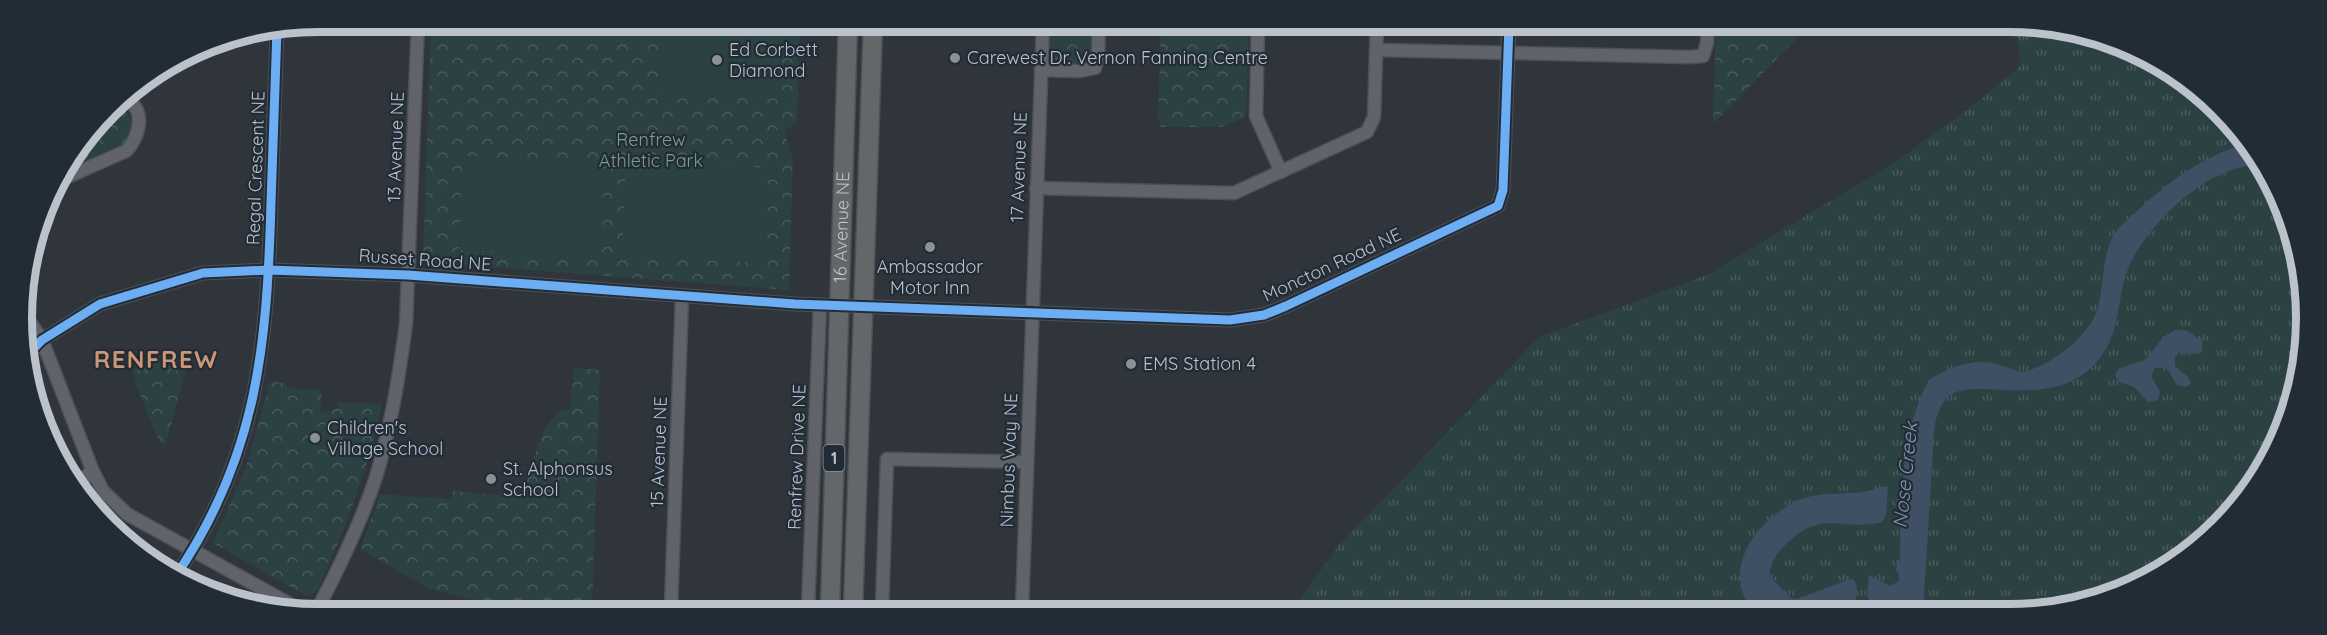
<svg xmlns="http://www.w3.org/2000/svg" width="2327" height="635" font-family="Quicksand,sans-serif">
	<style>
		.grass { fill: url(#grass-tufts) }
		.park { fill: url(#park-crowns) }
		.pitch { fill: #2c4142 }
		.water { fill: #3f5065 }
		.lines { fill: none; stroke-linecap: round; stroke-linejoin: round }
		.minor-casing { stroke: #4d5156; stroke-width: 15 }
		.highway-casing { stroke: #4c5157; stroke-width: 21 }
		.minor { stroke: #60646a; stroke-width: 12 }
		.highway { stroke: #646769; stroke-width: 18 }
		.cycleway-casing { stroke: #222c37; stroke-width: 13 }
		.cycleway { stroke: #6dadf4; stroke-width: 9 }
		.poi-dot { fill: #8a9199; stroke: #222c37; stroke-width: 2 }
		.labels { text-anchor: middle; stroke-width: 4.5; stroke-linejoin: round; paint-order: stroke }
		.shield { fill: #222c37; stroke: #8d959f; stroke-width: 1.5 }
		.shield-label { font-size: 16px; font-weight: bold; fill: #bbc2cb }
		.poi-label { font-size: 18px; fill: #bbc2cb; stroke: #222c37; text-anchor: start }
		.park-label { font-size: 18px; fill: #7b9f82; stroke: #222c37 }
		.street-label { font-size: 18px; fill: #bbc2cb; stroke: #222c37 }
		.water-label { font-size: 20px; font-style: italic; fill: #7e94ab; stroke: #222c37 }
		.district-label { font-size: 24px; font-weight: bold; letter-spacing: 1.5px; fill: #ce9673; stroke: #222c37 }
		.rim { fill: none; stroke: #bbc2cb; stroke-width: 8 }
	</style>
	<defs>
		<pattern id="grass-tufts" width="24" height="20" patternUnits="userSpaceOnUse" patternTransform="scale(1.5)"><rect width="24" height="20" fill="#2c4142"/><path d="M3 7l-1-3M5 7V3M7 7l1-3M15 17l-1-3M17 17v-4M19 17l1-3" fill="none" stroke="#495b5c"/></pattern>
		<pattern id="park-crowns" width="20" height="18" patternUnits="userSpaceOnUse" patternTransform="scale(1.5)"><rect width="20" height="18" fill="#2c4142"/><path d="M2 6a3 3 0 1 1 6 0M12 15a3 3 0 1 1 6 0" fill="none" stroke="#495b5c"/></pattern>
	</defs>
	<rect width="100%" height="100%" fill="#2f353b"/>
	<polygon class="grass" points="2015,26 2067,27 2174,71 2256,152 2300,259 2300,375 2266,465 2205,540 2140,584 2048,612 1293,610 1338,546 1539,337 1707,275 1894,163 1980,100 2021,65"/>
	<g class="park">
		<polygon points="431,21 800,23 797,123 784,131 793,158 789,290 423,262"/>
		<path d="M1052,23H1092C1091,32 1093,44 1090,52C1086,66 1061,67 1053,57C1047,49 1051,32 1052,23Z"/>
		<polygon points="1161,24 1249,24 1246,117 1221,127 1161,127 1158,120"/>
		<polygon points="1716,26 1809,26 1713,124"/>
		<path d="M112,108C135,109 134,127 126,143L63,172Z"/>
		<path d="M179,352L184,353L188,362L166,443L163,444L160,443L136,385L133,370C141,358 166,356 179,352Z"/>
		<path d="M574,368L600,370L592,609H508L428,588L360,549L380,494L452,499L453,491L521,497C535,465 534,436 560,410H570Z"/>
		<path d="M270,382L285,383L291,389H320L322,392L320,413L338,408L339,402L382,404C371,456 354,506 333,555C327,568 321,587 311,596H306L213,543L246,467Z"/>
	</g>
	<g class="pitch">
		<polygon points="674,22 778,22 775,87 767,95 656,89 662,46"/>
		<polygon points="463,156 604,161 601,255 459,250"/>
		<polygon points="626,162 768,168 764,263 622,257"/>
	</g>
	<g class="water">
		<path d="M2247,144L2256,152L2261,166C2211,161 2145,226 2128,269C2117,297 2121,329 2102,355C2056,420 1968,369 1945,400C1931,418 1934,445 1932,466C1929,515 1926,563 1923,611H1894L1872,605L1867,596L1869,575L1890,586L1899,581V575L1896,569L1900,559C1901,500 1900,433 1929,380C1948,368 1970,359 1993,363C2004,365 2013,371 2025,372C2054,362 2089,338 2098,307C2104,284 2102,257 2113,236C2118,227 2128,220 2135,213C2168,182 2204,155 2247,144Z"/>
		<polygon points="2175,330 2186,330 2202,341 2202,351 2198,354 2179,353 2175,357 2175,366 2189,378 2190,385 2185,387 2177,385 2167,368 2155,368 2151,376 2160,392 2158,400 2148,402 2134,387 2119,382 2115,376 2118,369 2145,360 2163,338"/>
		<path d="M1881,487H1888L1886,514L1882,522C1842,532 1823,508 1786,544C1777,553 1769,564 1770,577L1791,598L1797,599L1850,579L1854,580L1857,586L1856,607L1851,611H1754C1750,605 1744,598 1742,591C1731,553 1766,514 1799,500C1824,489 1856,498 1881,487Z"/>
	</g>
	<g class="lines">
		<defs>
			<g id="minor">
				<polyline points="1258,24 1256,116 1281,172"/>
				<polyline points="1376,50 1689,57 1703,56 1707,43 1708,25"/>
				<polyline points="1041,70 1079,71 1095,68 1098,56 1099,24"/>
				<path d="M54,183L126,151C141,137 148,101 119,99"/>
				<polyline points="1036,188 1234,193 1367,132 1374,117 1377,24"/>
				<polyline points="24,313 42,340 92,469 103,491 127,514 297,608"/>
				<polyline points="29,353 42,340 100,304 203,273 269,270 408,275 795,304 1230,320 1264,315 1286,306 1498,206 1503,190 1509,25"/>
				<polyline points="77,489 92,469"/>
				<path d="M175,577C258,456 267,344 271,203C273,145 275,87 277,29"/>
				<path d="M318,608C340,566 361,523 376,477C391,427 399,376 406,324L418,21"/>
				<polyline points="671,609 682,296"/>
				<polyline points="808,609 820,305"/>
				<polyline points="882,609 887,459 1027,462"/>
				<polyline points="1022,610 1043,23"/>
			</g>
			<g id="highway">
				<path id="s1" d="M830,609L848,23"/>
				<polyline points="853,609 873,23"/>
			</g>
		</defs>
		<use href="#minor" class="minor-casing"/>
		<use href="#highway" class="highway-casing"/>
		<use href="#minor" class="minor"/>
		<use href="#highway" class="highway"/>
		<defs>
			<g id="cycleway">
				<polyline points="29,353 42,340 100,304 203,273 269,270 408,275 795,304 1230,320 1264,315 1286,306 1498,206 1503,190 1509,25"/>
				<path d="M175,577C258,456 267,344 271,203C273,145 275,87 277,29"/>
			</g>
		</defs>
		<use href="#cycleway" class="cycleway-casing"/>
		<use href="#cycleway" class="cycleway"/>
	</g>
	<g class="poi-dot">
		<circle cx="955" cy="58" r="6"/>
		<circle cx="717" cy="60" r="6"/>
		<circle cx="930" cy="247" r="6"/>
		<circle cx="1131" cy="364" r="6"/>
		<circle cx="315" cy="438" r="6"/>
		<circle cx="491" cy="479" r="6"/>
	</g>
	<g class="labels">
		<rect class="shield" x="823.5" y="445" width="21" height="26" rx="4.5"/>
		<g class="shield-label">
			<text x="834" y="464">1</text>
		</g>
		<g class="poi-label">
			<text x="729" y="56">Ed Corbett<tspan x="729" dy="21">Diamond</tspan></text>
			<text x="967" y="64">Carewest Dr. Vernon Fanning Centre</text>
			<text x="930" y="273" text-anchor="middle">Ambassador<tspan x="930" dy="21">Motor Inn</tspan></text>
			<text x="1143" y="370">EMS Station 4</text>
			<text x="327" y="434">Children's<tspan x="327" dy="21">Village School</tspan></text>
			<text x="503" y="475">St. Alphonsus<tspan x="503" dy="21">School</tspan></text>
		</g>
		<g class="park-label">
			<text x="651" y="146">Renfrew<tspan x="651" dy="21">Athletic Park</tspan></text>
		</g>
		<g class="street-label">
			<text transform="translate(396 147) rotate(-88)" y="6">13 Avenue NE</text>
			<text transform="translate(1019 167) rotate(-88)" y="6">17 Avenue NE</text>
			<text transform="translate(256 168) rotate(-88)" y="6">Regal Crescent NE</text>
			<text dy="6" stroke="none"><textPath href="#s1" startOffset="382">16 Avenue NE</textPath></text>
			<text transform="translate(425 260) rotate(4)" y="6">Russet Road NE</text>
			<text transform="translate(1332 265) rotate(-25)" y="6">Moncton Road NE</text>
			<text transform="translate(659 452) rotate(-88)" y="6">15 Avenue NE</text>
			<text transform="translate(797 457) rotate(-88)" y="6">Renfrew Drive NE</text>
			<text transform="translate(1009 460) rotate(-88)" y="6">Nimbus Way NE</text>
		</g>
		<g class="water-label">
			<text transform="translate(1905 475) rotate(-84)" y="7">Nose Creek</text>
		</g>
		<g class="district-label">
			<text x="156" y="368">RENFREW</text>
		</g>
	</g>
	<path d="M0 0H2327V635H0ZM318 32H2010A286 286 0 0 1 2296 318V318A286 286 0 0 1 2010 604H318A286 286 0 0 1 32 318V318A286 286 0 0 1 318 32Z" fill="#222c37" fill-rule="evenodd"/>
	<path class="rim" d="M318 32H2010A286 286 0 0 1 2296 318V318A286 286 0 0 1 2010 604H318A286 286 0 0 1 32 318V318A286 286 0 0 1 318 32Z"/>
</svg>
